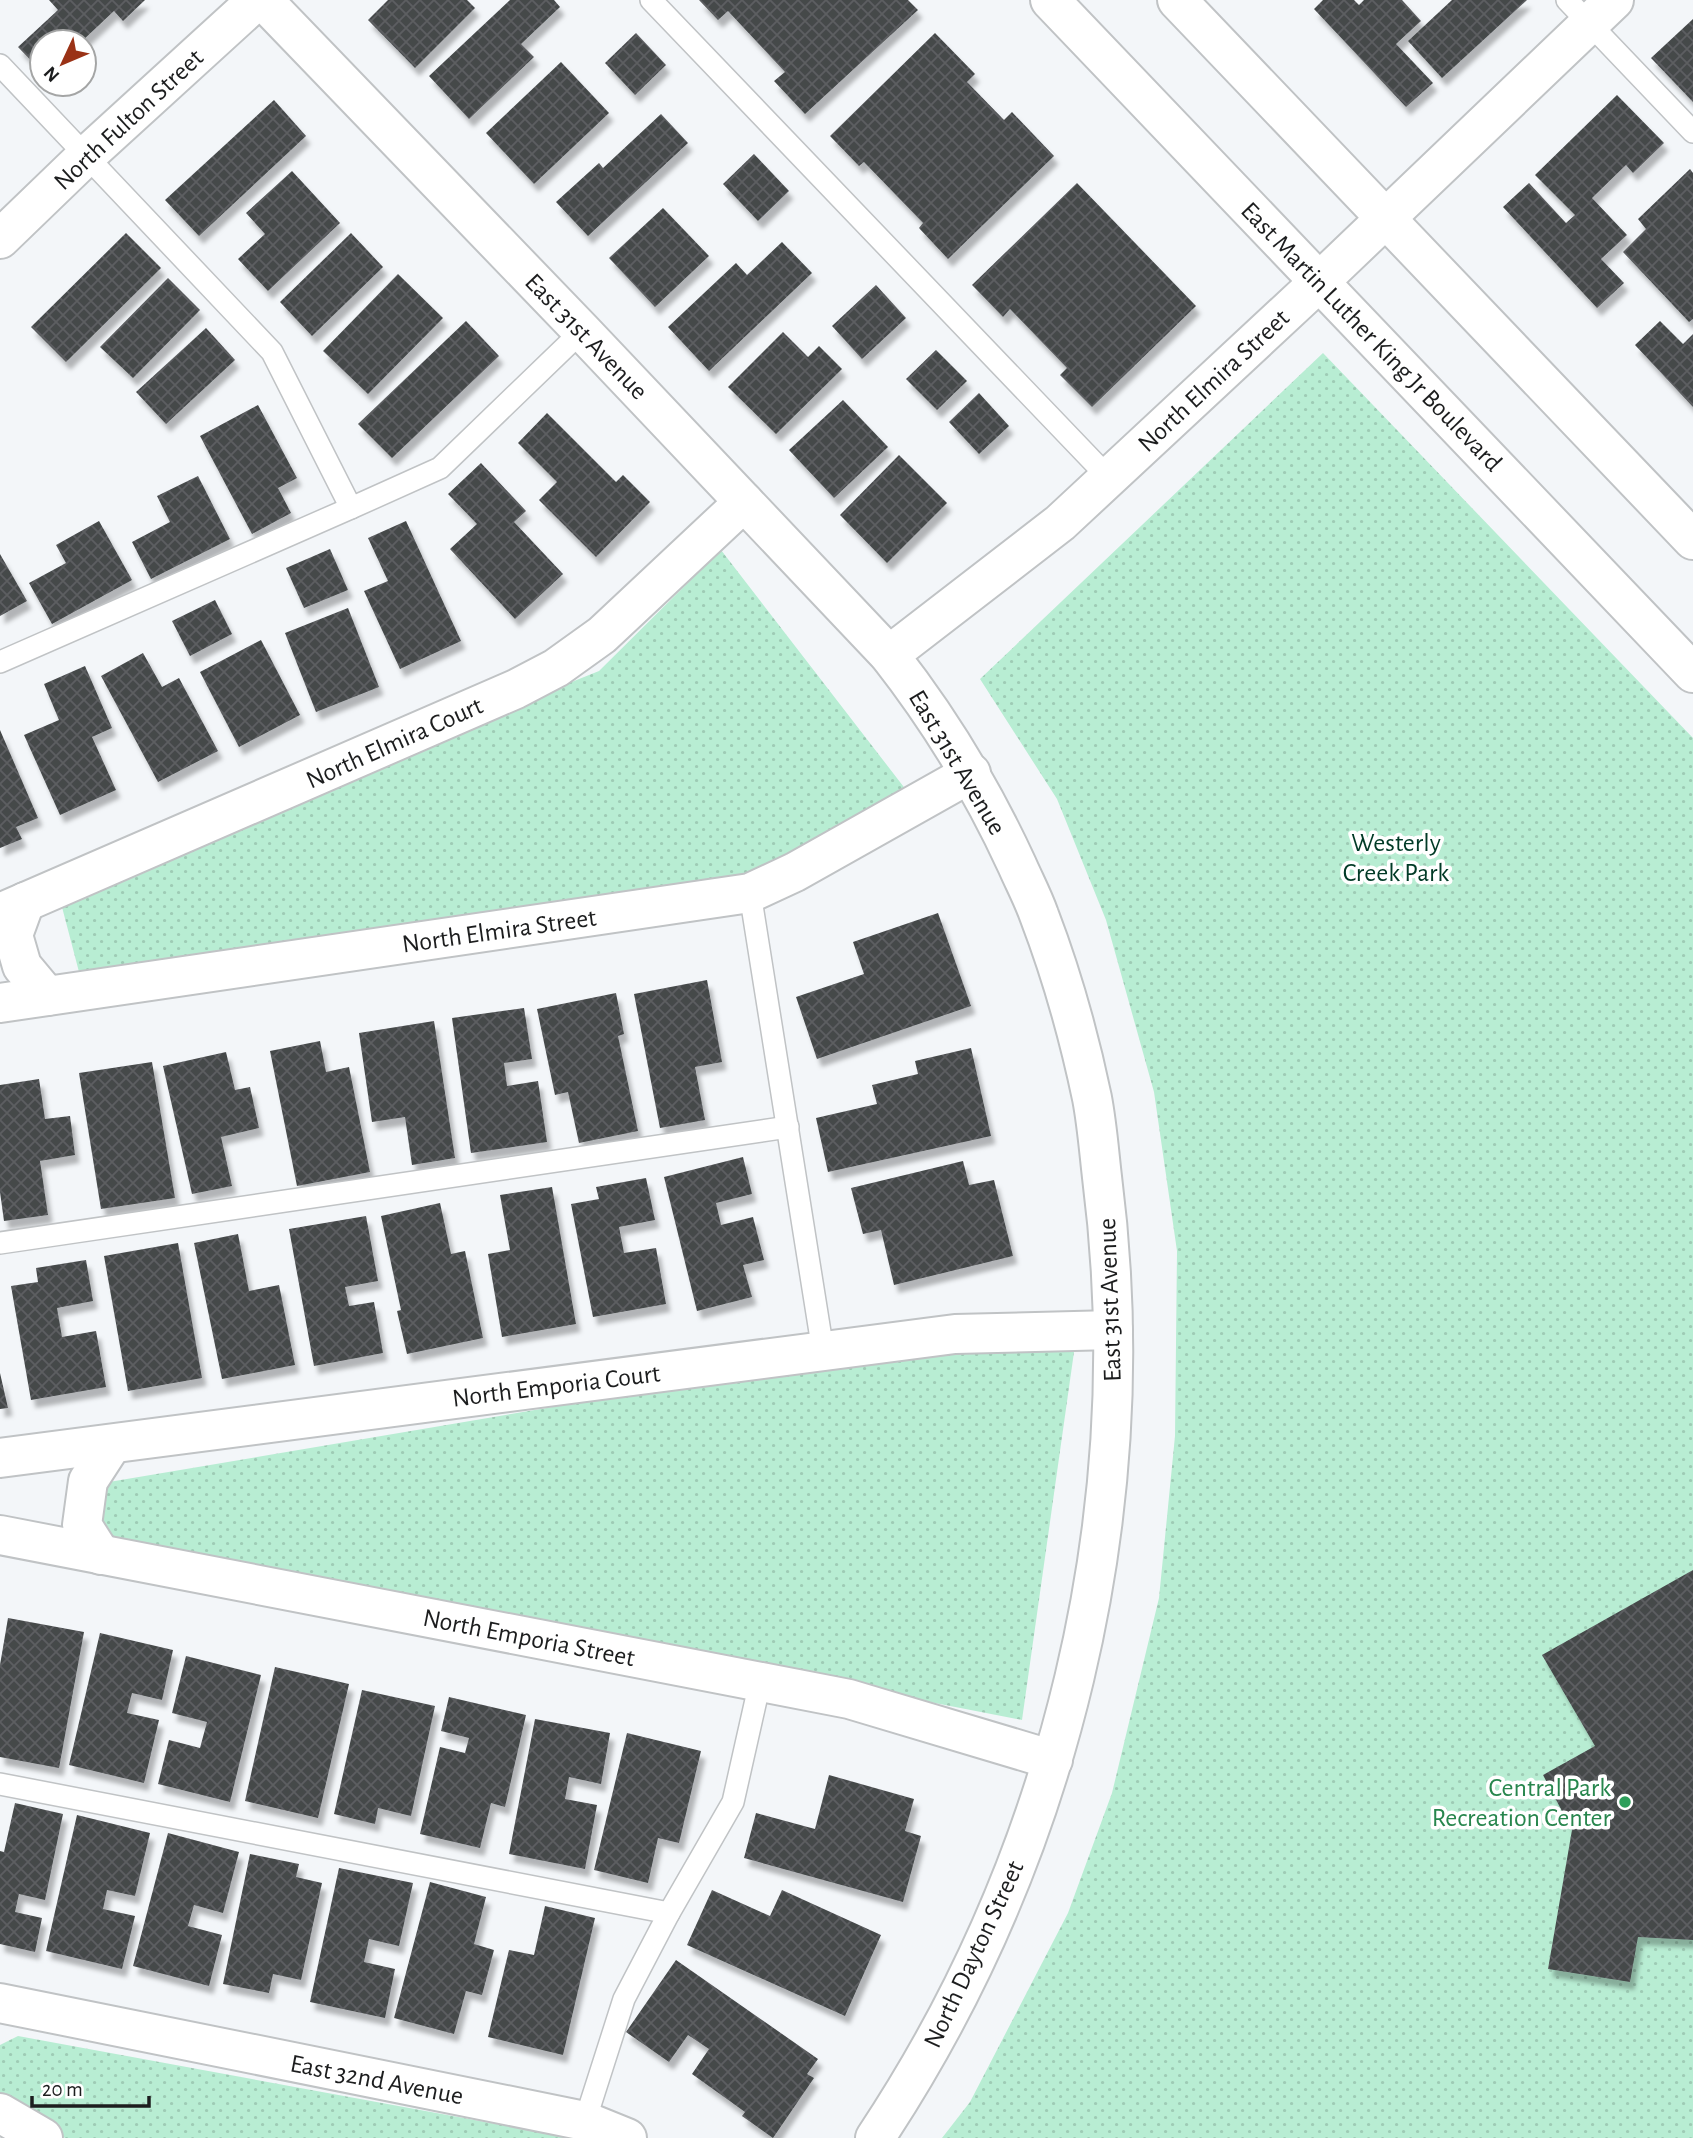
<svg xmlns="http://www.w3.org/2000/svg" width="1693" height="2138" font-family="'Alegreya Sans',sans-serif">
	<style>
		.grass { fill: url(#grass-dots) }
		.building { fill: url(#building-cross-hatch); filter: url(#shadow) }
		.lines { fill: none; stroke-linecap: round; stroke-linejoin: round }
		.service-casing { stroke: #c0c3c5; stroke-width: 24 }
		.minor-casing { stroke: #c0c3c5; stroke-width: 42 }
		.tertiary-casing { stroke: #c0c3c5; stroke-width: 42 }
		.secondary-casing { stroke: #c0c3c5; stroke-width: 42 }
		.service { stroke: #fff; stroke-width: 21 }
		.minor { stroke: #fff; stroke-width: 38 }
		.tertiary { stroke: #fff; stroke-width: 38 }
		.secondary { stroke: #fff; stroke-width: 38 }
		.leisure-dot { fill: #2e9e5b; stroke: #fff; stroke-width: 2.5 }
		.labels { text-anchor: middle; stroke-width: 7; stroke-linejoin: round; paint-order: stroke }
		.street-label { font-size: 26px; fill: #1c1d1e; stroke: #fff }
		.park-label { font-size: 26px; fill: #013a26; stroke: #fff }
		.leisure-label { font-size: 26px; fill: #27864d; stroke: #fff; text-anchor: end }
	</style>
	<defs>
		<pattern id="grass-dots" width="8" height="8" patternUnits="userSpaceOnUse" patternTransform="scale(1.75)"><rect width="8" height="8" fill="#b8edd3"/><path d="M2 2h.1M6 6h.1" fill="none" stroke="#9ecbb5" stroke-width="1.8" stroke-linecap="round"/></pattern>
		<pattern id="building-cross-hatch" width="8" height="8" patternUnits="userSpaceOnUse" patternTransform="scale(1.75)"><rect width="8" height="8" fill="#45484a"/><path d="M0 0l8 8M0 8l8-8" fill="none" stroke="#5d5f61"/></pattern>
		<filter id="shadow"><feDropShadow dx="4.5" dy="8" stdDeviation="2" flood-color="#0004"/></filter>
	</defs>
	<rect width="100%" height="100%" fill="#f3f6f9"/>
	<g class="grass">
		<polygon points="1323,353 1693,738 1693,2138 942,2138 970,2102 1068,1913 1112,1793 1159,1598 1175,1436 1177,1251 1154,1092 1106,920 1057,799 980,679"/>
		<polygon points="721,550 910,795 750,893 84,991 57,888 599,671"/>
		<polygon points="937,1342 1074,1352 1022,1720 115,1543 99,1517 109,1482"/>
		<polygon points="18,2036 572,2138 65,2138 0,2100 0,2045"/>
	</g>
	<g class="building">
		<polygon points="49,0 145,0 123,21 114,11 81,42 42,42 42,72 18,47 58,10"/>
		<polygon points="388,0 467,0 475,8 415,68 368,20"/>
		<polygon points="510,0 554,0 560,7 521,44 534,57 469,119 429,76"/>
		<polygon points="699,0 908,0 918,10 805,114 774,81 785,72 728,11 718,20"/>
		<polygon points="1323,0 1354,0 1359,5 1364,0 1402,0 1421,21 1396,44 1433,83 1406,107 1314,9"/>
		<polygon points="1452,0 1527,0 1442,78 1408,41"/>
		<polygon points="1693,19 1693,102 1651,58"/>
		<polygon points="636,33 666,65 635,95 605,63"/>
		<polygon points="935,33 975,74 967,82 1004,120 1012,112 1054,156 948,259 919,228 923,223 864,162 859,166 830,136"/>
		<polygon points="561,62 609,113 534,184 486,133"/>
		<polygon points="1617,95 1664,143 1633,173 1626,165 1592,198 1627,235 1601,259 1624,283 1597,308 1503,207 1529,183 1566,223 1575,215 1535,175"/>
		<polygon points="274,100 306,136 199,236 165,200"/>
		<polygon points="661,114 688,143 588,236 556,202 599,163 603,168"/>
		<polygon points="754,154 789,191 758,221 723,184"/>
		<polygon points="1690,169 1693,173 1693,319 1689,322 1623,252 1646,229 1638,219"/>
		<polygon points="292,171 340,223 268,291 238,259 265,234 246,213"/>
		<polygon points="1077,183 1196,306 1092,407 1060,375 1067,368 1010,309 1003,317 972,285"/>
		<polygon points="663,208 709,256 655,307 609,258"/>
		<polygon points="126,233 161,268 66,362 31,327"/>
		<polygon points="351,233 383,267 312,336 280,302"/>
		<polygon points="782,242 812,273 709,371 668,327 736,263 747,275"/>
		<polygon points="398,274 443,318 368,394 323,351"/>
		<polygon points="168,278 200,310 133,378 100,347"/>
		<polygon points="876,285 906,318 862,359 832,326"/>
		<polygon points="466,321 499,356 392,458 358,424"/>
		<polygon points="1660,321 1683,344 1693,334 1693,407 1635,345"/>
		<polygon points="206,328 235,360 166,424 136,392"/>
		<polygon points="783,332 808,357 819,346 842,369 776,434 728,387"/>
		<polygon points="936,350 967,381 937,410 906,379"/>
		<polygon points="979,393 1009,426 979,454 949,422"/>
		<polygon points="843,400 888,447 834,498 789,450"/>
		<polygon points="258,405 297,478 278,488 291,513 252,534 200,436"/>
		<polygon points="547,413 616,482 623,475 650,502 596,557 539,500 557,482 518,443"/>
		<polygon points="899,455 947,503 887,563 840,515"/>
		<polygon points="481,463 526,511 514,522 563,574 515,619 450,549 477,524 448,494"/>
		<polygon points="198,476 230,539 151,579 132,542 170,522 157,496"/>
		<polygon points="99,521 132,580 52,624 29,583 66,563 56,545"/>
		<polygon points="406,521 461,641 400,669 364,591 388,581 368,538"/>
		<polygon points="330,549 348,590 304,608 286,568"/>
		<polygon points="0,554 27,601 0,616"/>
		<polygon points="215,600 232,634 190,656 172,621"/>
		<polygon points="348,608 379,687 316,712 285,633"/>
		<polygon points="261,640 300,715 239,747 200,672"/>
		<polygon points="143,653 162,687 179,678 218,751 158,782 101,676"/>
		<polygon points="85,666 112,728 92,737 116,790 60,815 24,735 59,720 44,684"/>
		<polygon points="0,730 38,818 16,827 22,839 0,848"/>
		<polygon points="938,913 971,1006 817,1059 796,997 864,974 853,942"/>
		<polygon points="707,980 722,1062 695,1067 705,1120 660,1128 634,994"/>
		<polygon points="616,993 624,1034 618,1036 638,1131 579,1143 568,1092 555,1095 537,1009"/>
		<polygon points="524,1008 532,1059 504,1063 507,1086 538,1081 547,1142 471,1153 452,1018"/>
		<polygon points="434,1021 455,1158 412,1165 405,1117 372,1122 359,1033"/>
		<polygon points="320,1041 326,1072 349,1067 370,1172 297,1186 270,1051"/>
		<polygon points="971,1048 991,1136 828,1172 816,1118 877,1104 872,1085 918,1074 915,1061"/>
		<polygon points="226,1052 235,1090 250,1087 259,1128 221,1137 232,1186 192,1194 163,1066"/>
		<polygon points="152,1062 175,1198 101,1209 79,1073"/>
		<polygon points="39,1079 45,1119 70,1116 75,1155 40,1161 48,1215 4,1221 0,1192 0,1085"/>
		<polygon points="743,1157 752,1194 716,1203 721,1225 753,1217 764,1260 743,1265 752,1297 697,1311 664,1177"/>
		<polygon points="963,1161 969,1185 994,1180 1013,1256 894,1285 881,1230 863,1234 851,1188"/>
		<polygon points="646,1178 655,1220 619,1227 624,1253 656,1248 666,1304 593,1317 571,1204 599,1199 596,1187"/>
		<polygon points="552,1187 576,1324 502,1337 488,1254 510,1250 500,1195"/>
		<polygon points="440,1203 451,1254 465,1251 483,1338 407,1354 397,1311 401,1310 381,1216"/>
		<polygon points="366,1216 378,1281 345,1287 349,1306 374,1302 383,1353 314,1366 289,1229"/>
		<polygon points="238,1234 249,1291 279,1285 295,1365 222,1379 194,1243"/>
		<polygon points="178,1243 202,1378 128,1391 104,1256"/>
		<polygon points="86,1260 93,1301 57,1308 62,1337 96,1331 106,1387 31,1400 11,1286 38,1282 36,1268"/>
		<polygon points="0,1373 8,1408 0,1409"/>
		<polygon points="1693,1570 1693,1940 1638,1937 1630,1982 1548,1969 1572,1830 1543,1775 1595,1746 1542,1655"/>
		<polygon points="8,1618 84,1632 59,1768 0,1757 0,1665"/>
		<polygon points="100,1633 173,1650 162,1700 132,1693 127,1713 159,1720 144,1783 69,1765"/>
		<polygon points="186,1656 261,1675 230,1802 158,1784 169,1740 200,1748 207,1722 172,1713"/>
		<polygon points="275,1667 349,1684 318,1818 245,1801"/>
		<polygon points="362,1690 435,1706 411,1816 378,1808 375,1824 334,1814"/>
		<polygon points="449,1697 526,1715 505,1807 491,1803 480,1848 420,1834 440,1747 465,1753 469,1738 441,1731"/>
		<polygon points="535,1719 610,1733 601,1784 569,1777 565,1799 597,1805 585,1869 509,1854"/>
		<polygon points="627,1733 701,1751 679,1843 658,1838 648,1883 594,1870"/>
		<polygon points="829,1775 914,1799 905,1831 921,1836 903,1902 744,1858 756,1813 815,1829"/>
		<polygon points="15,1803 63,1814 45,1900 19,1894 15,1912 42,1918 35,1952 0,1944 0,1851 4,1852"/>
		<polygon points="77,1815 150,1833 135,1896 107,1890 103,1909 135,1916 122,1969 46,1951"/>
		<polygon points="168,1833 239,1852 223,1913 194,1905 188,1926 222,1935 209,1986 133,1966"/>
		<polygon points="250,1854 299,1864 296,1877 322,1883 301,1980 273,1974 269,1993 223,1984"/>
		<polygon points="339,1868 413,1883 399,1946 369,1939 364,1962 395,1969 385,2018 310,2002"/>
		<polygon points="430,1882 486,1897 474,1944 494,1950 482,1995 466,1991 454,2034 394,2018"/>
		<polygon points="712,1890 770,1916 782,1890 881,1935 845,2016 687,1945"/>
		<polygon points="545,1906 595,1918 563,2055 488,2037 509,1950 534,1955"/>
		<polygon points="676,1960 818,2059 807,2074 814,2078 773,2138 742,2116 745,2112 692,2074 709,2049 688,2035 669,2062 626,2032"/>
	</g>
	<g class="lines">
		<defs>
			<g id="service">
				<polyline points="651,0 1108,477"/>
				<polyline points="1567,0 1693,132"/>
				<polyline points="0,65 272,352 351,508"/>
				<polyline points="0,662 351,508 440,468 582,331"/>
				<polyline points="750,893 823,1351"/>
				<polyline points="0,1243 788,1127"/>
				<polyline points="0,1784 669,1913"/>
				<polyline points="585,2121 624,1999 669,1913 733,1802 760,1682"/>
			</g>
			<g id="minor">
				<path d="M263,0L582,331L889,655C940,720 982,789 1017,865C1024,881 1033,898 1039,915C1062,975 1079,1036 1092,1098C1097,1124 1099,1151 1102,1177C1145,1511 1061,1858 875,2138"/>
				<polyline points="889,655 1060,523 1319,282 1614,0"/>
				<polyline points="25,902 13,935 22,966 47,996"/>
				<polyline points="0,913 516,689 556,668 602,635 744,502"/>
				<polyline points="0,1003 750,893 795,872 971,773"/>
				<polyline points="0,1458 955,1334 1113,1330"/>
				<polyline points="0,1535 849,1699 1053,1760"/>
				<polyline points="101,1555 82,1525 88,1481 112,1444"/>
				<polyline points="0,2003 585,2121 627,2138"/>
				<polyline points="0,2113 43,2138"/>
			</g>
			<polyline id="tertiary" points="0,239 86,156 257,0"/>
			<g id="secondary">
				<polyline points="1050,0 1693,673"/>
				<polyline points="1177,0 1693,540"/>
			</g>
		</defs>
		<use href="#service" class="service-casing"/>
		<use href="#minor" class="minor-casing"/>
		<use href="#tertiary" class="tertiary-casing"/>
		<use href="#secondary" class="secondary-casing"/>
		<use href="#service" class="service"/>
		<use href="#minor" class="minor"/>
		<use href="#tertiary" class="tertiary"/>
		<use href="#secondary" class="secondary"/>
	</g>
	<circle class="leisure-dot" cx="1625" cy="1802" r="7"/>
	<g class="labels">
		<g class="street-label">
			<text transform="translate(128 119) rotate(-43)" y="9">North Fulton Street</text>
			<text transform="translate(587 336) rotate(46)" y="9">East 31st Avenue</text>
			<text transform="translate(1372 336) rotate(46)" y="9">East Martin Luther King Jr Boulevard</text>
			<text transform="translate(1213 380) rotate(-43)" y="9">North Elmira Street</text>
			<text transform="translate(394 742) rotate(-24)" y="9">North Elmira Court</text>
			<text transform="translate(958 762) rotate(59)" y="9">East 31st Avenue</text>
			<text transform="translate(499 930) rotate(-8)" y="9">North Elmira Street</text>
			<text transform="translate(1109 1300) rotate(-92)" y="9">East 31st Avenue</text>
			<text transform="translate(556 1385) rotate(-7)" y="9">North Emporia Court</text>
			<text transform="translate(529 1637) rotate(11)" y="9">North Emporia Street</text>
			<text transform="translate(973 1954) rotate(-65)" y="9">North Dayton Street</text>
			<text transform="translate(377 2079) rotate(11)" y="9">East 32nd Avenue</text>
		</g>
		<g class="park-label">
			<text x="1396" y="851">Westerly<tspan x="1396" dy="30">Creek Park</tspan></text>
		</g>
		<g class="leisure-label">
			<text x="1611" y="1796">Central Park<tspan x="1611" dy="30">Recreation Center</tspan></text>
		</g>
	</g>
	<g transform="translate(63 63) rotate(226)"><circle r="33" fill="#ffffff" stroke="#a4a5a5" stroke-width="2"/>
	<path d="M0-5L12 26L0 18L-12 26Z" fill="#9a3216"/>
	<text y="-10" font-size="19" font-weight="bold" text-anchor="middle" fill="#1c1d1e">N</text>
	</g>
	<path d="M32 2096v10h117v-10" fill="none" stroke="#1c1d1e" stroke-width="3.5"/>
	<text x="42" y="2096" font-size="21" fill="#1c1d1e" stroke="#ffffff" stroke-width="5" paint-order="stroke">20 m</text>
</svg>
